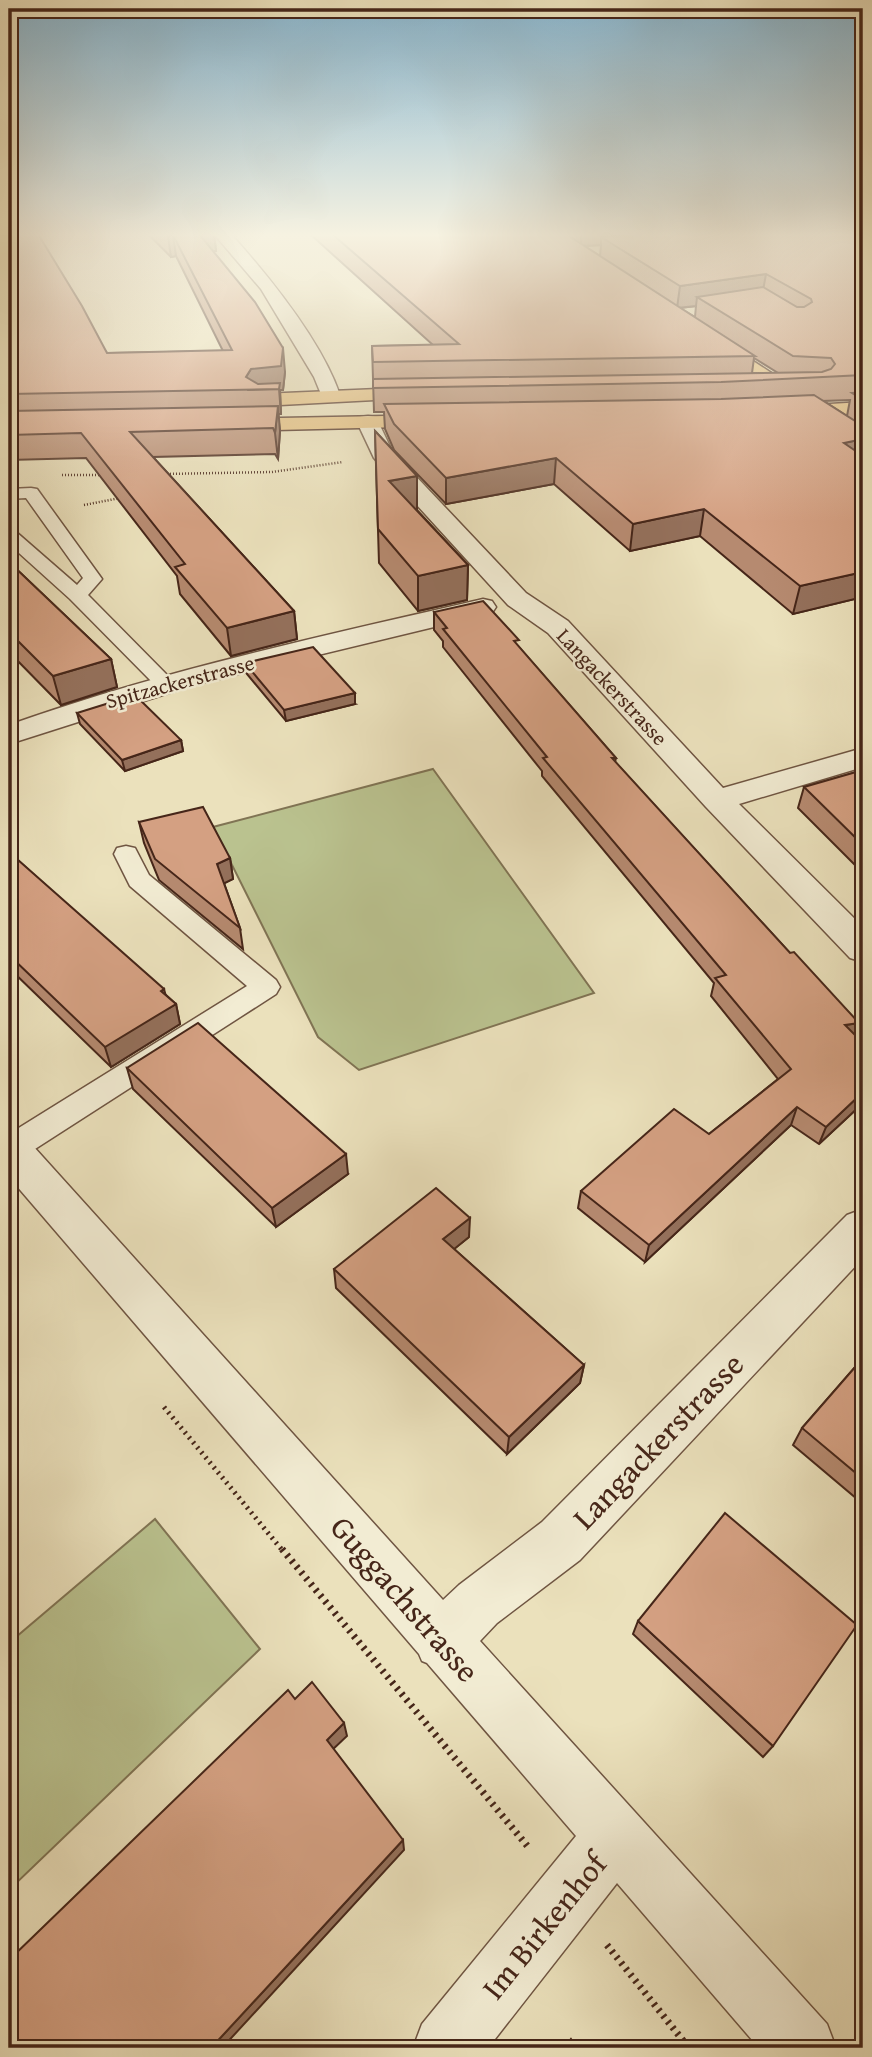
<svg xmlns="http://www.w3.org/2000/svg" width="872" height="2057" font-family="'Gentium Book Plus',serif">
	<style>
		.green { fill: #bac28f; stroke: #807454; stroke-width: 2 }
		.lines { fill: none; stroke-linecap: round; stroke-linejoin: round }
		.lane-casing { stroke: #6f5542; stroke-width: 3 }
		.street-casing { stroke: #6f5542; stroke-width: 3 }
		.primary-casing { stroke: #462619; stroke-width: 3 }
		.path-far2 { stroke: #462619; stroke-width: 2.5; stroke-dasharray: 1 2; stroke-linecap: butt }
		.path-far1 { stroke: #462619; stroke-width: 5; stroke-dasharray: 2 4.5; stroke-linecap: butt }
		.path { stroke: #462619; stroke-width: 7; stroke-dasharray: 2.5 5; stroke-linecap: butt }
		.lane { fill: #f2ecd3; fill-rule: evenodd }
		.street { fill: #f2ecd3; fill-rule: evenodd }
		.primary { fill: #e6c07e; fill-rule: evenodd }
		.wall { fill: #b68a70; stroke: #462619; stroke-width: 2; fill-rule: evenodd }
		.shaded-wall { fill: #94705b; stroke: #462619; stroke-width: 2 }
		.building { fill: #d4a082; stroke: #462619; stroke-width: 2 }
		.labels { text-anchor: middle; stroke-width: 5; stroke-linejoin: round; paint-order: stroke }
		.far-street-label { font-size: 21px; fill: #462619; stroke: #f2ecd3 }
		.near-street-label { font-size: 32px; fill: #462619; stroke: #f2ecd3 }
	</style>
	<rect width="100%" height="100%" fill="#ebe1bc"/>
	<filter id="stains"><feTurbulence type="fractalNoise" baseFrequency=".00286" numOctaves="4"/><feColorMatrix values="0 0 0 0 .2 0 0 0 0 .09 0 0 0 0 .02 0 0 0 .5 -.17"/></filter>
	<radialGradient id="worn" r=".72"><stop offset=".6" stop-color="#630" stop-opacity="0"/><stop offset="1" stop-color="#630" stop-opacity=".3"/></radialGradient>
	<g class="green">
		<polygon points="433,769 594,993 359,1070 318,1037 213,827"/>
		<polygon points="155,1519 260,1649 9,1890 9,1643"/>
	</g>
	<g class="lines">
		<defs>
			<g id="lane">
				<polygon points="31,488 37,489 102,579 88,595 171,679 174,683 171,687 157,687 70,599 9,544 9,530 15,531 77,585 83,578 26,498 9,499 9,489"/>
				<polygon points="126,846 135,848 149,875 276,980 280,987 276,994 21,1158 9,1161 9,1134 247,986 130,886 114,854 117,848"/>
			</g>
			<g id="street">
				<path d="M214,234H231C270,278 321,340 340,395L337,399H323L314,377L261,289Z"/>
				<polygon points="368,416 376,417 392,451 526,593 568,621 723,788 863,748 863,767 739,804 863,927 863,962 850,958 706,807 548,633 508,605 374,458 357,422 360,417"/>
				<path d="M483,599L492,601L496,607L492,613L194,685L9,744V725C163,670 323,636 483,599Z"/>
				<polygon points="9,1131 24,1136 443,1600 459,1585 542,1522 847,1215 863,1209 863,1258 580,1560 497,1623 480,1641 827,2024 836,2048 759,2048 617,1883 488,2048 413,2048 422,2024 576,1836 427,1663 422,1661 419,1654 9,1177"/>
			</g>
			<g id="primary">
				<polygon points="708,334 715,336 811,399 813,405 863,402 863,414 788,419 780,418 777,413 780,408 795,406 701,344 698,340"/>
				<polygon points="425,387 432,389 435,393 432,397 261,406 254,404 251,400 254,396 261,394"/>
				<polygon points="437,415 445,416 448,421 445,426 228,431 220,430 217,425 220,420 228,419"/>
			</g>
		</defs>
		<use href="#lane" class="lane-casing"/>
		<use href="#street" class="street-casing"/>
		<use href="#primary" class="primary-casing"/>
		<g class="path-far2">
			<polyline points="164,474 272,472 343,462"/>
			<polyline points="62,475 102,475"/>
			<polyline points="84,505 120,498"/>
		</g>
		<polyline class="path-far1" points="164,1407 283,1551"/>
		<g class="path">
			<polyline points="282,1549 529,1848"/>
			<polyline points="607,1945 689,2048"/>
		</g>
		<use href="#lane" class="lane"/>
		<use href="#street" class="street"/>
		<use href="#primary" class="primary"/>
	</g>
	<g class="wall">
		<polygon points="9,234 107,353 223,351 176,256 171,257 148,234 214,234 216,251 213,251 285,372 283,390 280,390 281,414 278,414 280,431 278,459 275,454 153,457 294,611 297,639 231,656 180,594 177,576 86,458 9,460"/>
		<path d="M310,234H863V597L793,614L700,536L630,551L554,484L446,504L394,450L385,429L384,412H374L372,346L433,345ZM601,245L600,256L584,246ZM696,306L695,317L680,308ZM754,358L778,373H752ZM850,400L847,416L824,401Z"/>
		<polygon points="375,431 417,476 417,509 416,509 468,565 467,600 418,611 379,563"/>
		<polygon points="9,562 111,659 117,687 61,705 9,652"/>
		<polygon points="434,612 518,646 616,758 615,762 790,953 859,1023 855,1034 863,1043 863,1103 819,1144 791,1125 645,1262 578,1208 581,1191 709,1134 778,1079 711,996 714,983 542,776 542,771 443,647 443,641 434,630"/>
		<polygon points="245,663 355,704 286,721 247,674"/>
		<polygon points="77,713 181,740 183,751 125,771 80,724"/>
		<polygon points="863,770 863,873 798,808 804,787"/>
		<polygon points="139,822 230,858 233,879 224,883 240,928 243,949 159,880 144,843"/>
		<polygon points="9,852 176,1004 180,1024 111,1067 9,968"/>
		<polygon points="127,1068 348,1174 276,1227 133,1089"/>
		<polygon points="469,1237 454,1249 584,1365 580,1383 507,1454 336,1288 334,1269"/>
		<polygon points="863,1358 863,1504 793,1445 802,1428"/>
		<polygon points="638,1621 773,1746 763,1757 633,1634"/>
	</g>
	<g class="shaded-wall">
		<polygon points="198,234 214,234 216,251 200,253"/>
		<polygon points="581,234 657,234 601,237 601,245 581,246"/>
		<polygon points="173,235 176,256 171,257 168,236"/>
		<polygon points="766,274 762,296 697,297 696,306 677,308 680,286"/>
		<polygon points="283,348 285,372 283,390 280,390 281,414 279,389 248,390 246,377 251,369"/>
		<polygon points="278,406 280,431 278,459 275,433"/>
		<polygon points="863,439 863,463 844,443"/>
		<polygon points="556,458 554,484 446,504 446,478"/>
		<polygon points="417,476 417,509 390,514 389,481"/>
		<polygon points="704,509 700,536 630,551 633,524"/>
		<polygon points="468,565 467,600 418,611 418,576"/>
		<polygon points="863,572 863,597 793,614 800,586"/>
		<polygon points="294,611 297,639 231,656 227,628"/>
		<polygon points="111,659 117,687 61,705 53,676"/>
		<polygon points="355,693 355,704 286,721 284,710"/>
		<polygon points="181,740 183,751 125,771 122,760"/>
		<polygon points="230,858 233,879 221,885 217,864"/>
		<polygon points="164,989 169,1008 176,1004 180,1024 111,1067 105,1047"/>
		<polygon points="859,1023 852,1041 845,1025"/>
		<polygon points="863,1092 863,1103 819,1144 826,1127"/>
		<polygon points="797,1107 791,1125 645,1262 649,1245"/>
		<polygon points="346,1154 348,1174 276,1227 272,1208"/>
		<polygon points="470,1218 469,1237 443,1258 443,1239"/>
		<polygon points="584,1365 580,1383 507,1454 509,1437"/>
		<polygon points="344,1723 347,1736 330,1752 327,1740"/>
		<polygon points="403,1840 404,1850 222,2048 211,2048"/>
	</g>
	<g class="building">
		<polygon points="9,234 38,234 82,306 107,353 232,350 173,235 168,236 166,234 199,234 255,302 283,348 281,366 251,369 246,377 258,384 280,383 279,389 9,394"/>
		<polygon points="332,234 566,234 755,356 373,362 372,346 459,344"/>
		<polygon points="630,234 863,234 863,375 721,382 373,388 373,379 822,372 831,369 835,364 831,358 793,356 697,297 763,287 797,307 804,307 812,302 811,299 766,274 680,286 601,237"/>
		<polygon points="863,392 863,400 852,393"/>
		<polygon points="814,395 860,424 863,425 863,439 844,443 863,456 863,572 800,586 704,509 633,524 556,458 446,478 394,424 384,404 721,399"/>
		<polygon points="278,406 275,433 273,428 130,432 294,611 227,628 175,567 185,564 81,433 9,435 9,411"/>
		<polygon points="375,431 417,476 389,481 468,565 418,576 378,529"/>
		<polygon points="9,562 111,659 53,676 9,632"/>
		<polygon points="483,601 519,640 514,641 616,758 612,758 790,953 794,952 859,1023 845,1025 863,1043 863,1092 826,1127 797,1107 649,1245 581,1191 674,1109 709,1134 791,1069 715,978 726,975 543,758 547,757 443,629 447,628 434,612"/>
		<polygon points="313,647 355,693 284,710 245,663"/>
		<polygon points="135,695 181,740 122,760 77,713"/>
		<polygon points="863,770 863,845 804,787"/>
		<polygon points="203,807 230,858 217,864 240,928 155,859 139,822"/>
		<polygon points="9,852 164,989 161,991 176,1004 105,1047 9,955"/>
		<polygon points="198,1023 346,1154 272,1208 127,1068"/>
		<polygon points="436,1188 470,1218 443,1239 584,1365 509,1437 334,1269"/>
		<polygon points="863,1358 863,1479 802,1428"/>
		<polygon points="725,1513 857,1625 773,1746 638,1621"/>
		<polygon points="312,1682 344,1723 327,1740 403,1840 211,2048 9,2048 9,1960 288,1690 295,1699"/>
		<polygon points="571,2039 578,2048 564,2048"/>
	</g>
	<linearGradient id="sky" x2="0" y2="1"><stop stop-color="#88b8d3"/><stop offset="0.45" stop-color="#f6f2e1"/><stop offset="1" stop-color="#f6f2e1" stop-opacity="0"/></linearGradient>
	<rect width="872" height="522" fill="url(#sky)"/>
	<g class="labels">
		<g class="far-street-label">
			<text transform="translate(180 682) rotate(-15)" y="7">Spitzackerstrasse</text>
			<text transform="translate(612 687) rotate(47)" y="7">Langackerstrasse</text>
		</g>
		<g class="near-street-label">
			<text transform="translate(658 1441) rotate(-46)" y="11">Langackerstrasse</text>
			<text transform="translate(405 1599) rotate(49)" y="11">Guggachstrasse</text>
			<text transform="translate(544 1926) rotate(-51)" y="11">Im Birkenhof</text>
		</g>
	</g>
	<rect width="872" height="2057" fill="none" stroke="#ebe1bc" stroke-width="35"/>
	<rect x="10" y="10" width="851" height="2036" fill="none" stroke="#462619" stroke-width="3.5"/>
	<rect x="18" y="18" width="837" height="2022" fill="none" stroke="#462619" stroke-width="2"/>
	<rect width="100%" height="100%" filter="url(#stains)"/>
	<rect width="100%" height="100%" fill="url(#worn)"/>
</svg>
